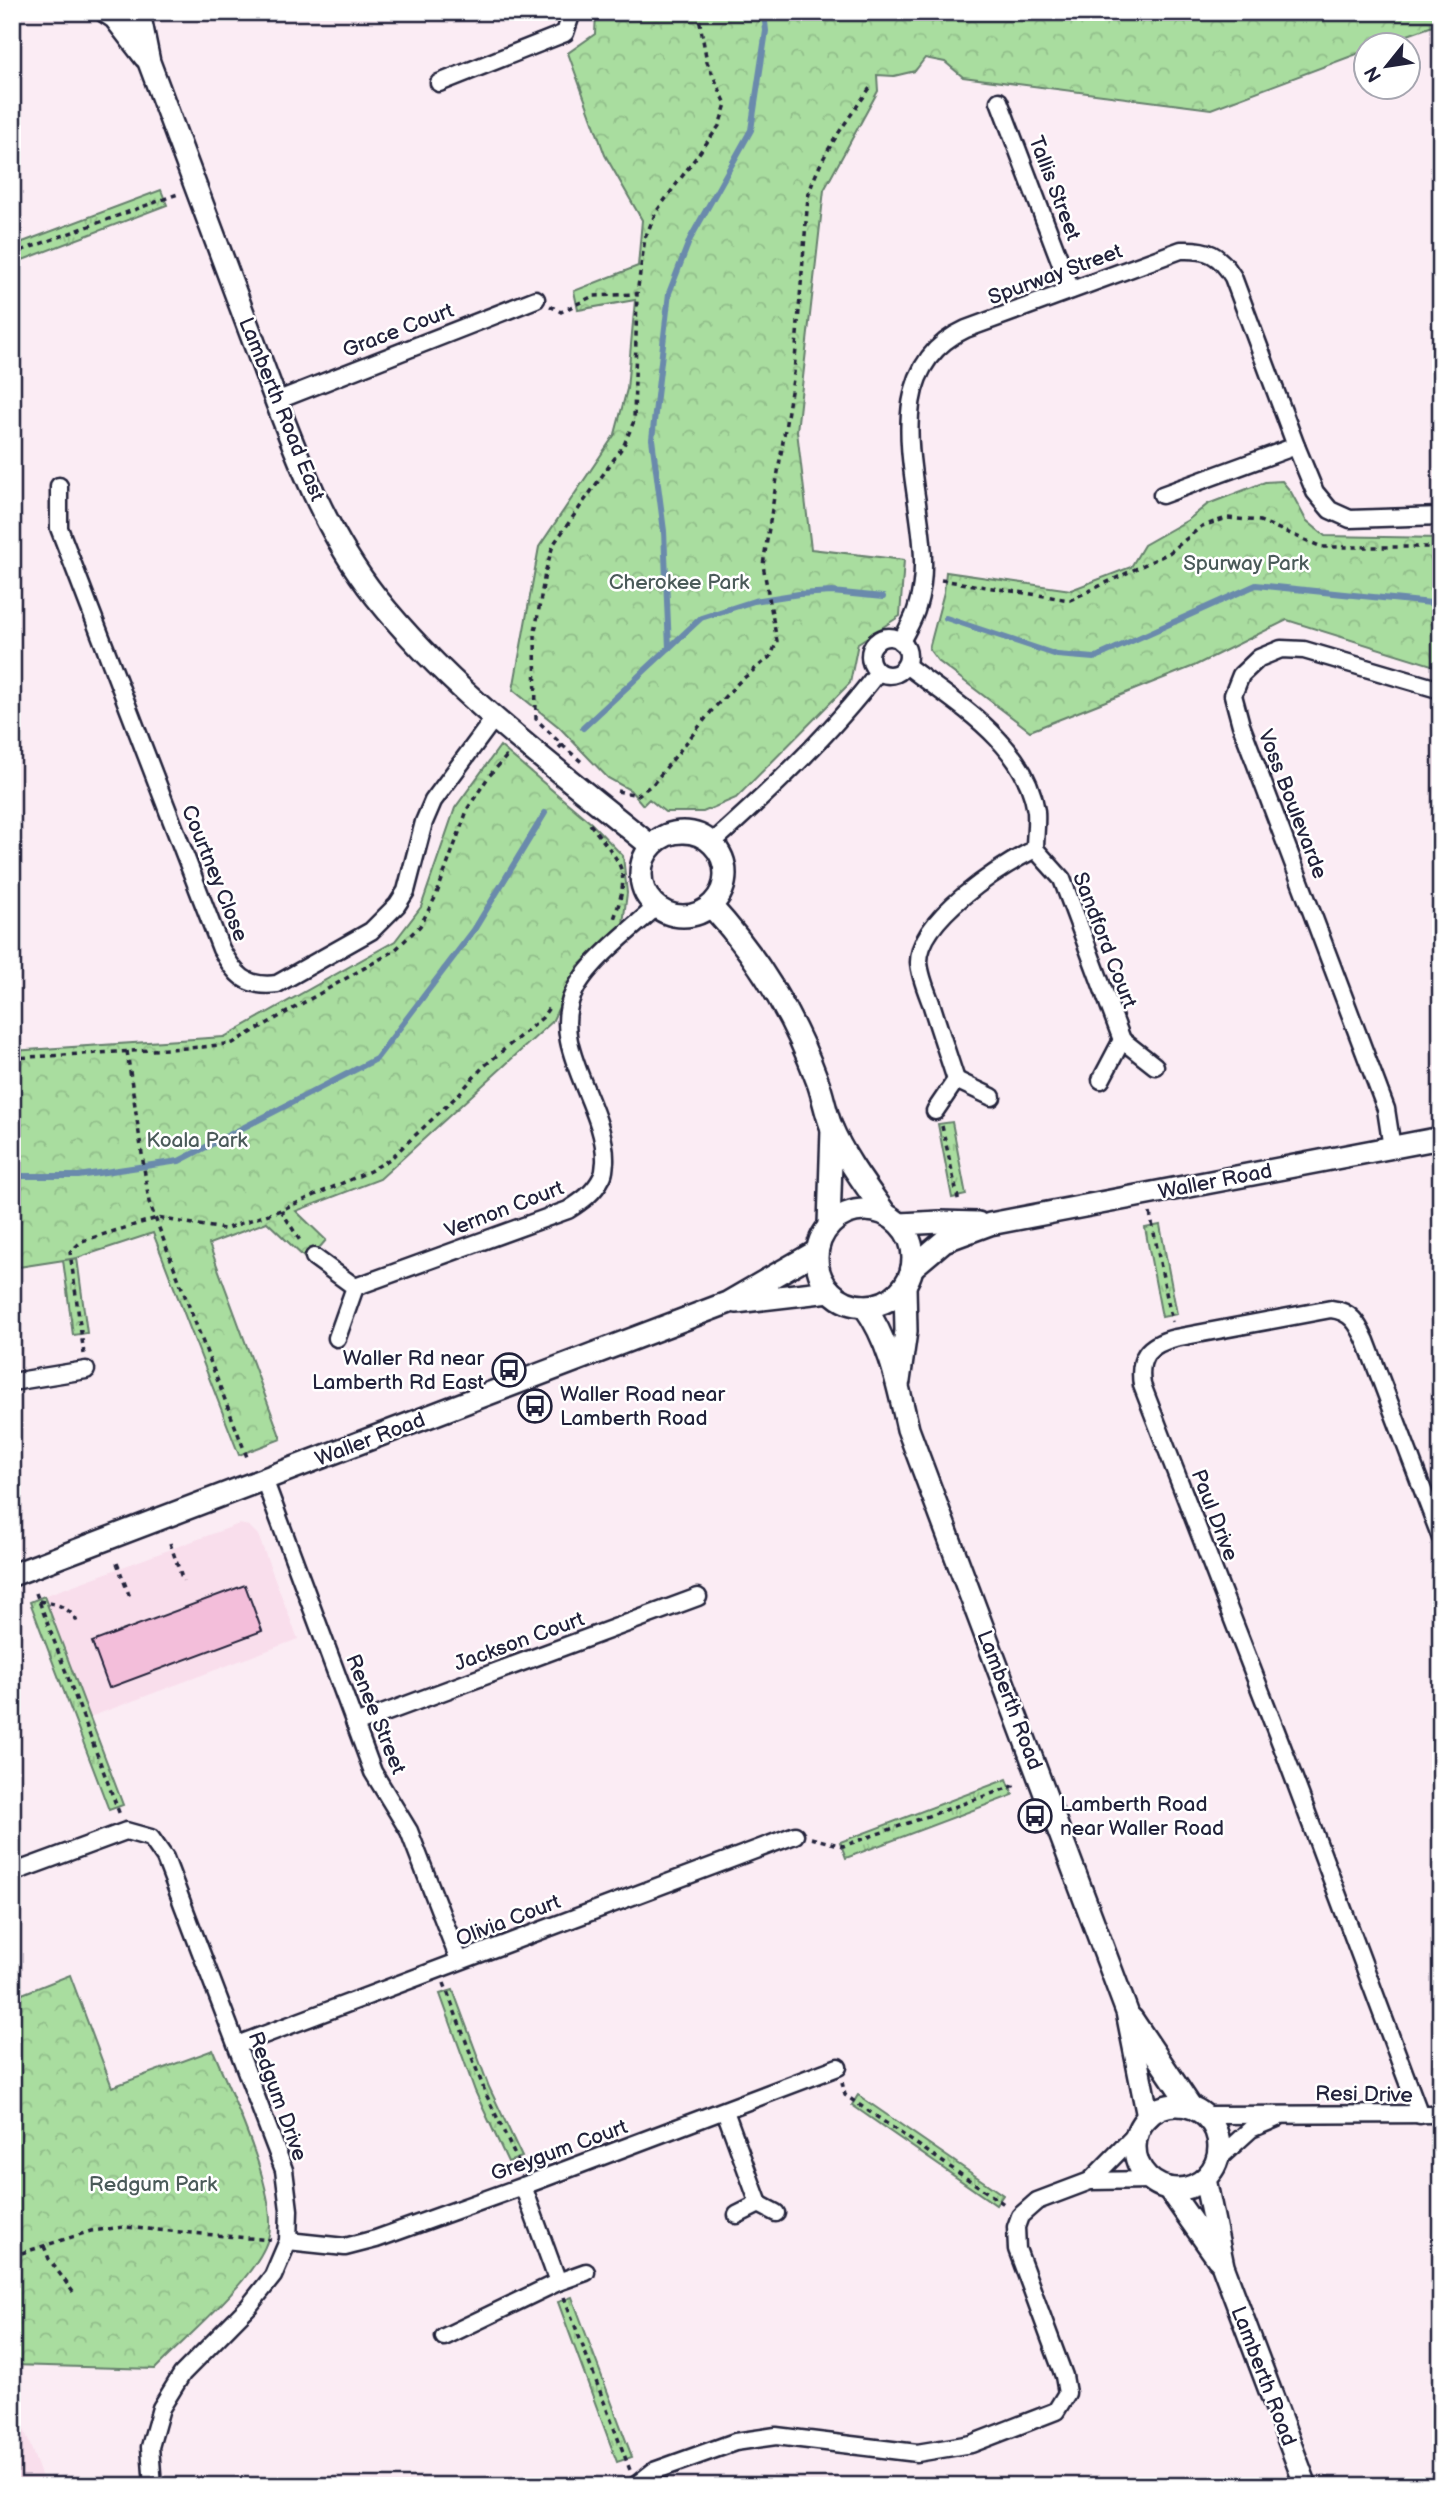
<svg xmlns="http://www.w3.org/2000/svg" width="1453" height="2498" font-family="'Balsamiq Sans',sans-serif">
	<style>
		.built { fill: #f9deec }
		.grass { fill: url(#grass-tufts); stroke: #66806d; stroke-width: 2 }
		.forest { fill: url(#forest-crowns); stroke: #66806d; stroke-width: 2 }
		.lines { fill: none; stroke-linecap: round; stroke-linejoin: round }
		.stream { stroke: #6a8aac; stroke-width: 6 }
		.building { fill: #f3beda; stroke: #22223b; stroke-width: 2 }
		.street-casing { stroke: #22223b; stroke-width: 21 }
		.secondary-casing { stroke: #22223b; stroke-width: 26 }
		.path { stroke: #22223b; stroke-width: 3.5; stroke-dasharray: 5 5; stroke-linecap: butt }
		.street { stroke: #fff; stroke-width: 16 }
		.secondary { stroke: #fff; stroke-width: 21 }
		.labels { text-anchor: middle; stroke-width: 5; stroke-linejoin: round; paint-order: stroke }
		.street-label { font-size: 21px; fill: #22223b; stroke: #fff }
		.park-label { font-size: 21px; fill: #4a5a59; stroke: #fff }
		.poi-label { font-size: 21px; fill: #22223b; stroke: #fff; text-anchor: start }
	</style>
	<defs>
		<pattern id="grass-tufts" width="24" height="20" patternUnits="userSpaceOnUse" patternTransform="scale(1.75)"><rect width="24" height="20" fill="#a9dd9f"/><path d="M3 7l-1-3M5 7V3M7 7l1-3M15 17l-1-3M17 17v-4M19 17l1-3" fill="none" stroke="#91bd8a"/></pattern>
		<pattern id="forest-crowns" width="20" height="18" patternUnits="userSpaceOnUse" patternTransform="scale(1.75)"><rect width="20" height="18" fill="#a9dd9f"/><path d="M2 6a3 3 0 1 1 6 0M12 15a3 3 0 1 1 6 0" fill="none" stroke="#91bd8a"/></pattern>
	</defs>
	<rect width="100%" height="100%" fill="#fbecf4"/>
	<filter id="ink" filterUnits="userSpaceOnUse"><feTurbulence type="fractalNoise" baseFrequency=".0143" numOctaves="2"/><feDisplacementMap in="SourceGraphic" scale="14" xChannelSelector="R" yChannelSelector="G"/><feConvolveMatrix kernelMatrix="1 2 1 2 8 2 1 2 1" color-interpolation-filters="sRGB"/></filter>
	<g filter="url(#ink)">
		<g class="built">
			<polygon points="239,1524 249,1526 258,1535 298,1639 90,1717 44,1596"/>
			<polygon points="12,2396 45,2486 12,2486"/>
		</g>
		<g class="grass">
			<polygon points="161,190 167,205 12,264 12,246"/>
			<polygon points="952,1122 966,1195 952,1198 938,1124"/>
			<polygon points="1160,1225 1177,1314 1162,1317 1145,1228"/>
			<polygon points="77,1258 87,1333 73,1335 63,1260"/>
			<polygon points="44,1596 123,1805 109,1810 30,1602"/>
			<polygon points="1007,1779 1013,1795 846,1858 840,1842"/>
			<polygon points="453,1990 489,2087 522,2157 508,2162 475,2091 440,1994"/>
			<polygon points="858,2095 1003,2195 996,2205 852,2105"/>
			<polygon points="572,2297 632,2457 617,2462 558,2302"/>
		</g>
		<g class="forest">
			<polygon points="596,12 1441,12 1441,23 1380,45 1366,46 1365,51 1211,109 963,77 945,62 925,58 915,71 894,76 877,75 878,91 824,190 797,431 811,549 904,560 900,616 858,643 850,683 736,798 703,812 665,812 649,799 643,805 630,790 608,778 559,727 513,690 539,547 615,434 627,389 635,300 578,310 574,291 638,266 642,220 605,155 568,53 595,34"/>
			<polygon points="1282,481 1291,492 1306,520 1325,536 1441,538 1441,668 1287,620 1194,666 1030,731 938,661 929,649 944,592 946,572 1071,590 1131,567 1144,545 1188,520 1208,504 1265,482"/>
			<polygon points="500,746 591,823 623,856 627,893 623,924 578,966 552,1022 380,1179 296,1211 326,1240 308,1261 267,1222 209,1244 281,1439 239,1455 153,1233 77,1258 12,1268 12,1051 224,1037 395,941 421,907 455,808"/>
			<path d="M70,1975L112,2087L213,2050C230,2092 281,2197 268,2239C255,2280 186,2337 155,2369L12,2365V1998Z"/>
		</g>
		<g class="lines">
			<g class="stream">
				<polyline points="946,618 1057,655 1094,658 1256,585 1441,604"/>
				<polyline points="669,648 664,531 652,439 669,293 690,239 751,130 766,31 764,12"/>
				<polyline points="583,728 701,618 754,601 799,594 832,592 883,597"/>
				<polyline points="12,1176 78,1176 179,1161 376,1059 474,930 545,813"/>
			</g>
		</g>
		<polygon class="building" points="245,1585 262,1631 109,1688 92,1642"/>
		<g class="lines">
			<defs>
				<g id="street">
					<polyline points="439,83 565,33 572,12"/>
					<polyline points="999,101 1071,290"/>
					<polyline points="276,401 536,299"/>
					<path d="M59,486V528L221,949C235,975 246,988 277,984L371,931L397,905L406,891L424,822L433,801L495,717"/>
					<polyline points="1162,495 1296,446"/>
					<circle cx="889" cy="656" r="19"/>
					<path d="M901,642C906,631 914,619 917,607C923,588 924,563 922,543C916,470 880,368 966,329L1181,250C1208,249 1219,254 1233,277L1296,446L1315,492L1330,510L1350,519L1441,516"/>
					<path d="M906,665C955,703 1026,743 1036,811C1037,823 1035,837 1035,849L1062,879L1122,1040L1155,1066"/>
					<path d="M712,843C770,791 830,735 878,672"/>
					<path d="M956,1080C948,1055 939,1029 931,1003C926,990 920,976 919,962C919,918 1000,867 1035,849"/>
					<polyline points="1101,1080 1122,1040"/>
					<polyline points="935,1111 956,1080 992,1097"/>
					<polyline points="1392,1148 1386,1109 1241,725 1233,695 1241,675 1259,658 1281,649 1304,650 1441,690"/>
					<polyline points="314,1257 355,1287 337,1338"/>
					<path d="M355,1287L568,1210C582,1201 594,1193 602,1177C605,1172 604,1167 605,1162C607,1106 547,1046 574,992C587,963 632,929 656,907"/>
					<polyline points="12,1382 86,1370"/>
					<polyline points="264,1479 373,1772 409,1831 459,1960"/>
					<polyline points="355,1724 698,1597"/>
					<polyline points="12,1873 126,1831 151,1838 165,1858 284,2170 289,2210 288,2241 273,2276 249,2306 182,2374 161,2408 150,2447 153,2486"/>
					<polyline points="237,2045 795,1835"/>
					<polyline points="725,2111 759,2204"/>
					<polyline points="1205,2115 1441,2114"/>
					<path d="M1420,2115L1283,1749L1142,1385C1138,1357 1147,1345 1175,1338L1331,1309C1351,1311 1358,1324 1366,1341L1441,1538"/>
					<polyline points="1218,2159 1251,2129 1277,2118"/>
					<polyline points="1090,2181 1138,2132"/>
					<polyline points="523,2186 558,2282"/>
					<polyline points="737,2215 759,2204 776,2213"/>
					<polyline points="288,2241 345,2247 376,2239 523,2186 838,2067"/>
					<polyline points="444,2337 558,2282 586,2272"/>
					<polyline points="635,2486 654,2471 735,2442 776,2436 917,2453 971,2444 1056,2411 1067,2393 1064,2376 1017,2249 1016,2227 1020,2216 1037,2201 1090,2181 1151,2180"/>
				</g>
				<g id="secondary">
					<polyline points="106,12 115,18 145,57"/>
					<path d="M139,12L149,62C184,156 220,250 255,345C288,431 318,524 376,597C453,694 556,768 651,846"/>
					<circle cx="683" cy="874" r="42"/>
					<path d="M711,906C758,957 793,1015 817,1080C823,1095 825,1111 831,1126C844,1157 866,1186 885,1213"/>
					<circle cx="865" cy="1258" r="48"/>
					<polyline points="900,1224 940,1222 978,1223"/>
					<polyline points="829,1225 832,1129"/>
					<polyline points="912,1268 944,1241 990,1224 1441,1138"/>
					<polyline points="736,1302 830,1291"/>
					<path d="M864,1306C890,1342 898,1386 908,1429L1127,2012L1148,2117"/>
					<polyline points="899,1381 906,1331 905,1286"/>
					<polyline points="12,1575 727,1303 817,1251"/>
					<polyline points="1132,2019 1191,2107"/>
					<circle cx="1177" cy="2147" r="42"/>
					<polyline points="1205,2179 1223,2266 1306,2486"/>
					<polyline points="1168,2188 1218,2259"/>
				</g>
			</defs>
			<use href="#street" class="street-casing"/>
			<use href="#secondary" class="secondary-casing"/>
			<g class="path">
				<polyline points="12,254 178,194"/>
				<polyline points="550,306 561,312 593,296 637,294"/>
				<polyline points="941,580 1070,600 1169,553 1202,526 1227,518 1260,521 1322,547 1441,547"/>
				<polyline points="562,745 584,764"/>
				<polyline points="559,748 562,745 536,719 535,632 545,573 553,545 624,445 634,421 637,294 645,238 656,212 719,126 726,104 707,62 698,12"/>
				<path d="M617,791L638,795L653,784L714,708L739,682L771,656L777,641L763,565L794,373L808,197C820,154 847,121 872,85"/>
				<path d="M590,824C621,865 632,867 614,919"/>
				<polyline points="127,1051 149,1202 247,1457"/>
				<polyline points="12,1058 203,1047 233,1043 394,951 420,926 436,896 468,808 489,776 506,757 509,759"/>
				<polyline points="942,1126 959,1203"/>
				<polyline points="281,1210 302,1244"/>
				<polyline points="1150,1213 1172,1322"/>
				<polyline points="84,1354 70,1252 82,1241 157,1218 224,1229 281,1210 370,1171 390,1159 458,1095 483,1067 542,1018 550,1006"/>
				<polyline points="170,1543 183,1581"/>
				<polyline points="117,1563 131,1600"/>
				<polyline points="36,1593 120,1815"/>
				<path d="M39,1601C55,1604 67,1605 76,1620L82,1618"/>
				<polyline points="811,1838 843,1846 1016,1785"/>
				<polyline points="444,1983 485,2092 522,2170"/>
				<polyline points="842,2082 845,2095 1007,2206"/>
				<polyline points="44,2246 49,2259 73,2292"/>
				<polyline points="12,2256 91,2231 124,2227 271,2240"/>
				<polyline points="564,2297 630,2470"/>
			</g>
			<use href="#street" class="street"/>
			<use href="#secondary" class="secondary"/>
		</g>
	</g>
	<defs>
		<symbol id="bus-ring" viewBox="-11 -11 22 22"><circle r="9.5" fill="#fff" stroke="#22223b" stroke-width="1.5"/><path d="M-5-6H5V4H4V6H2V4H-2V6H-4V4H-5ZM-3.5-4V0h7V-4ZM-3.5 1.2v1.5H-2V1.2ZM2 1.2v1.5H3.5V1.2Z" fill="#22223b"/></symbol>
	</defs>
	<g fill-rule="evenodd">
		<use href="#bus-ring" x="490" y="1351" width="38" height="38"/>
		<use href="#bus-ring" x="516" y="1387" width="38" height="38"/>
		<use href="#bus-ring" x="1016" y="1797" width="38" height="38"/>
	</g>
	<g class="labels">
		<g class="street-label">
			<text transform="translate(1055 188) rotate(69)" y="7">Tallis Street</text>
			<text transform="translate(1055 274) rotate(-20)" y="7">Spurway Street</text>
			<text transform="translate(398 330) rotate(-21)" y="7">Grace Court</text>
			<text transform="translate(282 409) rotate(68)" y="7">Lamberth Road East</text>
			<text transform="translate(1293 804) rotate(69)" y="7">Voss Boulevarde</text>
			<text transform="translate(215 873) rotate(68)" y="7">Courtney Close</text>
			<text transform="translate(1105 940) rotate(69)" y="7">Sandford Court</text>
			<text transform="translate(1215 1181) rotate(-11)" y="7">Waller Road</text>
			<text transform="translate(504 1209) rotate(-21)" y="7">Vernon Court</text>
			<text transform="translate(370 1439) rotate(-21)" y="7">Waller Road</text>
			<text transform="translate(1215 1515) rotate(69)" y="7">Paul Drive</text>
			<text transform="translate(519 1641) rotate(-20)" y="7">Jackson Court</text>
			<text transform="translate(1010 1700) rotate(69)" y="7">Lamberth Road</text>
			<text transform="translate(376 1714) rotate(68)" y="7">Renee Street</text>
			<text transform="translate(508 1920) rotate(-21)" y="7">Olivia Court</text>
			<text transform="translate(1364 2094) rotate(1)" y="7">Resi Drive</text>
			<text transform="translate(278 2096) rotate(70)" y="7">Redgum Drive</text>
			<text transform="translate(559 2150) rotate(-20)" y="7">Greygum Court</text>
			<text transform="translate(1264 2376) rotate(69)" y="7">Lamberth Road</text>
		</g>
		<g class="park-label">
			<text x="1246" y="570">Spurway Park</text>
			<text x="679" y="589">Cherokee Park</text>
			<text x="197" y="1147">Koala Park</text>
			<text x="153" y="2191">Redgum Park</text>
		</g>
		<g class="poi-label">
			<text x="484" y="1365" text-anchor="end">Waller Rd near<tspan x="484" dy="24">Lamberth Rd East</tspan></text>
			<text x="560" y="1401">Waller Road near<tspan x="560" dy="24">Lamberth Road</tspan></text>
			<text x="1060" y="1811">Lamberth Road<tspan x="1060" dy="24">near Waller Road</tspan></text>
		</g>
	</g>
	<rect width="1453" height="2498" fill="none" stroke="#fff" stroke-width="42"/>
	<rect x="21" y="21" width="1411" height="2456" fill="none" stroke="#22223b" stroke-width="2.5" filter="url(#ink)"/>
	<g transform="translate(1387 66) rotate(240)"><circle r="33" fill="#ffffff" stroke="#a7a7b1" stroke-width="2"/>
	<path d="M0-5L12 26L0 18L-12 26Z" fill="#22223b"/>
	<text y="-10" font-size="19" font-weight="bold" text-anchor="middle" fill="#22223b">N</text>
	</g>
</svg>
